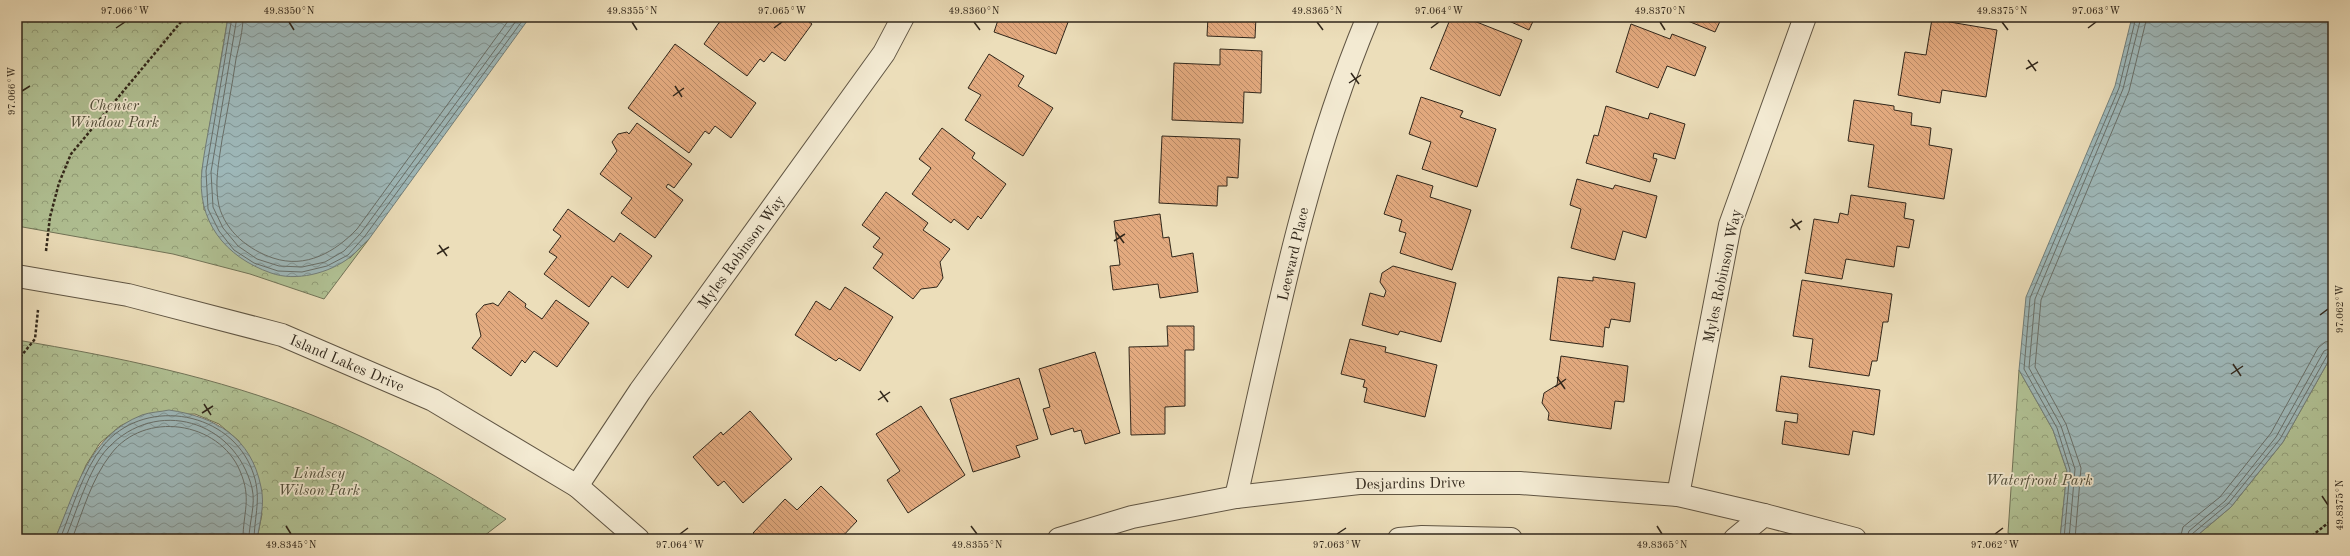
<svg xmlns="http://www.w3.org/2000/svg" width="2350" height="556" font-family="'Old Standard TT',serif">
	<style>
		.park { fill: url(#park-crowns); stroke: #717458 }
		.water { fill: url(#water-waves); stroke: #727f7b }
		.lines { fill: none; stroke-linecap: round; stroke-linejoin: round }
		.shore { stroke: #68706b; stroke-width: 1 }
		.building { fill: url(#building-back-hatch); stroke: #31271b }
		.minor-casing { stroke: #605543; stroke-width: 24 }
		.path { stroke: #31271b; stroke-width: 2.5; stroke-dasharray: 3 2; stroke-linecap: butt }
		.minor { stroke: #f3ead2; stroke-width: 22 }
		.ticks { fill: none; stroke: #31271b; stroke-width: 1.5 }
		.labels { text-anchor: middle; stroke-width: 3.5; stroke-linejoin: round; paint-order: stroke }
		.park-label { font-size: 15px; font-style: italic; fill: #514e3a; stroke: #f3ead2 }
		.street-label { font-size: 15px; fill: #31271b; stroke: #f3ead2 }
		.neatline { fill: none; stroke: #31271b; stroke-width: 1.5 }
		.ticks-label { font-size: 10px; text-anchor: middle; fill: #31271b }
	</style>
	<defs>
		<pattern id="park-crowns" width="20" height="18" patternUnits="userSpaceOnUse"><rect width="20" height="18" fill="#b1c295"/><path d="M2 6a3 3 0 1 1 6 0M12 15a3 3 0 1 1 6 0" fill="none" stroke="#919e79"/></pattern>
		<pattern id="water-waves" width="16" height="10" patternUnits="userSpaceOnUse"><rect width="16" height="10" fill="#9eb9bb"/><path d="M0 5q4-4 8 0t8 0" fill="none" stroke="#819697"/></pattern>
		<pattern id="building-back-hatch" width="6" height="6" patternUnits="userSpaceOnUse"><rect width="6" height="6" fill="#e3aa7f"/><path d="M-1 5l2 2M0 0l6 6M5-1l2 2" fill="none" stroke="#b98a67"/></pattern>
	</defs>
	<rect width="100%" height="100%" fill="#ecdeba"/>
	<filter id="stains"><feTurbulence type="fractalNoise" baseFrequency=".005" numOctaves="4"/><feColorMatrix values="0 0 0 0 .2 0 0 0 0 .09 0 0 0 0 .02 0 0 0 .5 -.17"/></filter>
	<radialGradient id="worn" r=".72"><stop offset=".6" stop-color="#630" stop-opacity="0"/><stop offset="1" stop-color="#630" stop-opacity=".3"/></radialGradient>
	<g class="park">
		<polygon points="17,17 228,17 202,171 204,210 350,258 369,239 324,299 250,274 173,254 17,226"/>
		<path d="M17,340C117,357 217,377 312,415C381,442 443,480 506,519L480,539H257L262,514L239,441L219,424L195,414L143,415L120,426L100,443L86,465L55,539H17Z"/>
		<polygon points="2333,353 2333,539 2193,539 2231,507 2283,442"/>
		<polygon points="2019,370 2053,430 2067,471 2060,539 2021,539 2008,533"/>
	</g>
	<g class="water">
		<path d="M228,17H530L369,239C362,245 356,253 349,258C329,273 296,282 271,273C225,257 196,221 202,170C204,152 208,134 211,116C217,83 223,50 228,17Z"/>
		<polygon points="2132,17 2333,17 2333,353 2283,442 2231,507 2193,539 2060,539 2067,471 2053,430 2019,370 2026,297 2115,86"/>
		<path d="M169,410C216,417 251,437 261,487C265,504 260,522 257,539H55C76,490 88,436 142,415C150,412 160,412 169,410Z"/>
	</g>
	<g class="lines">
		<g class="shore">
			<polyline points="232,17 206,171 208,209 219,231 234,250 254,263 278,271 302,272 327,266 348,255 365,236 525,17"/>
			<polyline points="237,17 211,172 213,207 223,228 238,246 257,259 279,266 302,267 325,262 344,251 361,233 519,17"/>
			<path d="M243,17C243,31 239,45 236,59C232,86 227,113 222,140C219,161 214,184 219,206C226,232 249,250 273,258C306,269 335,252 357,229L511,17"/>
			<path d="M60,539C72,510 83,470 103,446C142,398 224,409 250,465C263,494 255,510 254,539"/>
			<path d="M65,539C76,514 89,467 108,448C156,397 235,420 252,488C256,505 249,522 249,539"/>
			<path d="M72,539C83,511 92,478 111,454C144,410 219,421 240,471C252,499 243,512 243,539"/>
			<polyline points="2064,539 2070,470 2057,428 2024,369 2030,298 2119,88 2136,17"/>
			<polyline points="2069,539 2075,469 2061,426 2029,368 2035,299 2123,89 2141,17"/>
			<polyline points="2075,539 2081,468 2066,424 2035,367 2041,300 2129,91 2147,17"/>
			<polyline points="2180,539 2183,527 2220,497 2271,433 2318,348 2325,342 2333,341"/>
			<polyline points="2186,539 2189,531 2225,501 2276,437 2324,351 2333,347"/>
			<polyline points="2191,539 2192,534 2228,504 2280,439 2328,354 2333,352"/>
		</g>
	</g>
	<g class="building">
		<polygon points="723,17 803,17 812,24 785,61 772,52 764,62 760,59 747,76 704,44"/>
		<polygon points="999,17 1070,17 1056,54 994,32"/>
		<polygon points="1208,17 1256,17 1255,38 1207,36"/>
		<polygon points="1451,17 1464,17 1522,40 1500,96 1430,69"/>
		<polygon points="1500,17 1535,17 1529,30"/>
		<polygon points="1678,17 1722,17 1715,32"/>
		<polygon points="1932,19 1997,30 1986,97 1942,90 1940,103 1898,95 1905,52 1926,55"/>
		<polygon points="1631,24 1670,39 1672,34 1706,47 1695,76 1667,66 1658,88 1616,72"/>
		<polygon points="675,44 756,103 731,138 715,126 709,134 705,131 689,153 628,108"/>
		<polygon points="1220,49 1262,51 1261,93 1244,92 1243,123 1172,120 1174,63 1220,65"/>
		<polygon points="989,54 1024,76 1018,86 1053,108 1023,156 965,120 981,95 968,88"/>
		<polygon points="1421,97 1463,111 1460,117 1496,129 1477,187 1422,169 1431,142 1409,134"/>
		<polygon points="1854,100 1894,106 1894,110 1912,113 1911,125 1931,128 1929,145 1952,149 1944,199 1868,187 1874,145 1848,141"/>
		<polygon points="1606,106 1648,119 1650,113 1685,124 1675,159 1654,153 1653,158 1657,159 1650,182 1586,163 1594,135 1598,136"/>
		<polygon points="637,123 692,164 674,188 668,184 666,187 683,200 655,238 621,213 632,198 600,174 617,151 612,142 618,134 627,132 629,134"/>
		<polygon points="942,128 975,153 972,158 1006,184 981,219 978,216 968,230 954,219 951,223 912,194 931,168 919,159"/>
		<polygon points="1162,136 1240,139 1238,178 1227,177 1227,186 1218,186 1217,206 1159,203"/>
		<polygon points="1397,175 1433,186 1430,197 1471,210 1452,270 1400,253 1406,233 1399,231 1402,220 1384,214"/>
		<polygon points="1577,179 1613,189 1615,185 1657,196 1646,238 1623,231 1615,260 1571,248 1581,209 1570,205"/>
		<polygon points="886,192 928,223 923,230 950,249 940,262 943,278 937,287 921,289 913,299 873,268 883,254 873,247 880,238 862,225"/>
		<polygon points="1851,195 1906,203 1904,218 1914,220 1909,248 1897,246 1894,267 1846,259 1842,279 1805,273 1814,219 1838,223 1840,213 1848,215"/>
		<polygon points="568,209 614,242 620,233 652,256 628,288 612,276 589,307 544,274 557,257 549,252 561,236 553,230"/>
		<polygon points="1160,214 1163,238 1169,237 1172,257 1193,253 1198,292 1160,298 1158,284 1113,290 1110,266 1120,265 1114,221"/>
		<polygon points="1393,266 1456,283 1441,342 1400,331 1398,335 1362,325 1370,293 1384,297 1386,291 1380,282 1382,273"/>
		<polygon points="1558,277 1593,281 1593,277 1635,283 1630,322 1611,319 1609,328 1605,327 1603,347 1550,340"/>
		<polygon points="1802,280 1892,294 1888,322 1883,322 1877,361 1872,361 1869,376 1809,367 1813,339 1793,336"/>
		<polygon points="845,287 893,317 860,371 839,358 836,361 795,335 816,301 830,310"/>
		<polygon points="509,291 526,304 525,307 542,319 556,300 589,323 557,367 534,351 525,363 522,360 511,376 472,348 481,336 476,314 484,305 493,303 498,306"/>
		<polygon points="1167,326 1194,326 1194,350 1185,350 1185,406 1165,407 1165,434 1131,435 1129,347 1168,346"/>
		<polygon points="1350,339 1386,347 1385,352 1437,365 1425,417 1364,402 1367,388 1363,387 1365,380 1341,374"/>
		<polygon points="1095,352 1120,433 1085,444 1081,430 1074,432 1073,428 1051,435 1043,409 1050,407 1039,369"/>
		<polygon points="1561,356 1628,366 1624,402 1615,401 1611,429 1548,420 1549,413 1542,403 1544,393 1557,385"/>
		<polygon points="1781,376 1880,390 1874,435 1853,431 1849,455 1782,444 1785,421 1797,423 1798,414 1776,411"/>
		<polygon points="1019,378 1038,439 1016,446 1020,457 973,472 950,399"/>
		<polygon points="921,406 965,475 908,513 887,480 900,471 876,434"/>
		<polygon points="750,411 792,459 743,503 724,481 718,486 693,457 721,432 723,435"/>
		<polygon points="821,486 857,521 840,539 759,539 753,533 785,499 797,510"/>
	</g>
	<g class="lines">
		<defs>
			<g id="minor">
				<polyline points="17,276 128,295 282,335 433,400 577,486 638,539"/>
				<polyline points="577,486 640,391 884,53 903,17"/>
				<polyline points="1678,495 1730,225 1805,17"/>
				<path d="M1236,497C1273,335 1304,170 1368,17"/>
				<polyline points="1059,539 1132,517 1236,497 1359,483 1520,483 1678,495 1764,515 1855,539"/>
				<polyline points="1399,539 1422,537 1511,539"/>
				<polyline points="1735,539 1764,515"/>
			</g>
		</defs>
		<use href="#minor" class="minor-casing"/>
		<g class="path">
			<polyline points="46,251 50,217 59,183 71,154 185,17"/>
			<polyline points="17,361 35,339 38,310"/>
			<polyline points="2308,539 2333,519"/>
		</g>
		<use href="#minor" class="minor"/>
	</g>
	<path class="ticks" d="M289,22L294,30M632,22L637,30M974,22L980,30M1317,22L1323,30M1660,22L1665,30M2002,22L2008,30M116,28L125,22M774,28L782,22M1431,28L1439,22M2088,28L2096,22M2028,60L2036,71M2026,69L2038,62M1351,73L1359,84M1349,83L1361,75M675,86L682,97M22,91L30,86M673,96L684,88M1792,219L1800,230M1790,228L1802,221M1116,232L1124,243M1114,241L1125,234M439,245L447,256M437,254L449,247M2320,315L2328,309M2233,364L2241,376M2231,374L2243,366M1557,377L1565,389M1555,387L1566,379M880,391L888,402M878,400L890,392M204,404L211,415M202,413L213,406M2322,496L2328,505M286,526L291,534M971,526L977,534M1657,526L1662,534M680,534L688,528M1337,534L1346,528M1995,534L2003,528"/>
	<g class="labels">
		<g class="park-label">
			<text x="114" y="110">Chenier<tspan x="114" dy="17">Window Park</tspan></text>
			<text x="319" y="478">Lindsey<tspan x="319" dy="17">Wilson Park</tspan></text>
			<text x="2039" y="485">Waterfront Park</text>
		</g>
		<g class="street-label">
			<text transform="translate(741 252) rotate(-54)" y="5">Myles Robinson Way</text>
			<text transform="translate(1293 254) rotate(-77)" y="5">Leeward Place</text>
			<text transform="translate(1722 276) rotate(-78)" y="5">Myles Robinson Way</text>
			<text transform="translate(347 363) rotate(23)" y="5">Island Lakes Drive</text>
			<text transform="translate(1410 483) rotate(-1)" y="5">Desjardins Drive</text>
		</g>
	</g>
	<rect width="2350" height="556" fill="none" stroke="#ecdeba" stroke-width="44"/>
	<rect x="22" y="22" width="2306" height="512" class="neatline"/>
	<g class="ticks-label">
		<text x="125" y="14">97.066°W</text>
		<text x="289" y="14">49.8350°N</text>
		<text x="632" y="14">49.8355°N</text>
		<text x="782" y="14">97.065°W</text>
		<text x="974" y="14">49.8360°N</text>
		<text x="1317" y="14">49.8365°N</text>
		<text x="1439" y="14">97.064°W</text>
		<text x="1660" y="14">49.8370°N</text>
		<text x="2002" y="14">49.8375°N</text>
		<text x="2096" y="14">97.063°W</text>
		<text transform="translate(11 91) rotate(-90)" y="4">97.066°W</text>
		<text transform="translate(2339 309) rotate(-90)" y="4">97.062°W</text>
		<text transform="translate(2339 505) rotate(-90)" y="4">49.8375°N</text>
		<text x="291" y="548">49.8345°N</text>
		<text x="680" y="548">97.064°W</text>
		<text x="977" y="548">49.8355°N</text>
		<text x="1337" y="548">97.063°W</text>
		<text x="1662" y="548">49.8365°N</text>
		<text x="1995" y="548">97.062°W</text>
	</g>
	<rect width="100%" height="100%" filter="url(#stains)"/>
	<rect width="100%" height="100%" fill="url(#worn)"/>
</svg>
